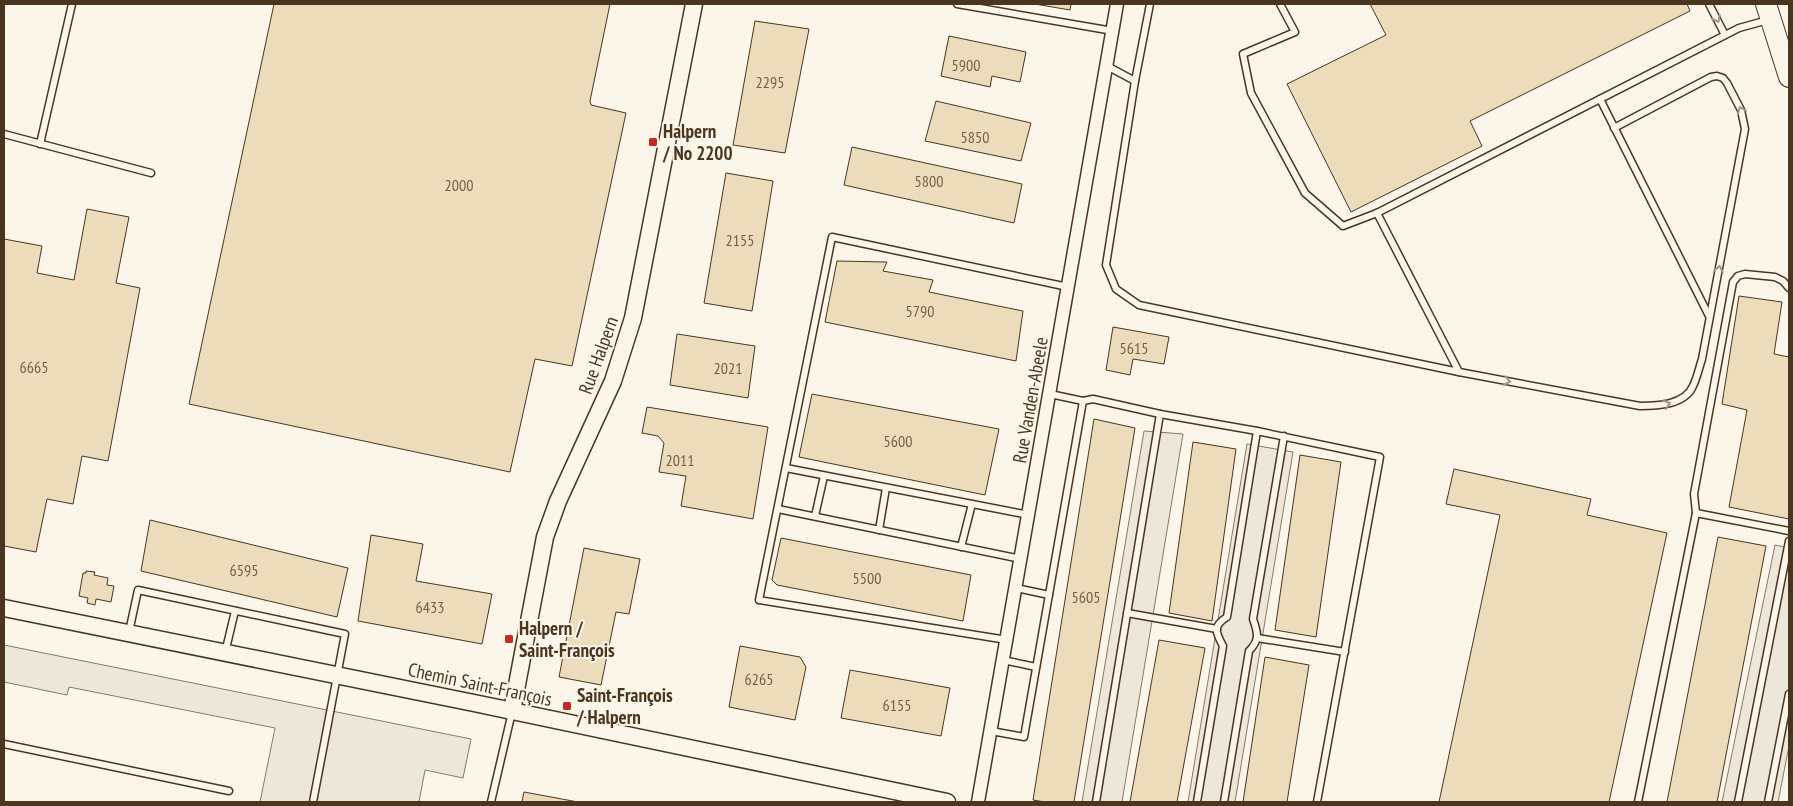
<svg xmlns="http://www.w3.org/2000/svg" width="1793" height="806" font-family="'PT Sans Narrow',sans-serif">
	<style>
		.parking { fill: #ede7d9; stroke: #887966 }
		.building { fill: #ecdcbc; stroke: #4a3520 }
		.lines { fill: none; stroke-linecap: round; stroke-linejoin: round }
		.service-casing { stroke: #4a3520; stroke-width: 9 }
		.minor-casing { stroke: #4a3520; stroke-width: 15 }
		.tertiary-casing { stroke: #4a3520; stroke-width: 19 }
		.primary-casing { stroke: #4a3520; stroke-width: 22 }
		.service { stroke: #fbf6e9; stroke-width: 6 }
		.minor { stroke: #fbf6e9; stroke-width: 12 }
		.tertiary { stroke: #fbf6e9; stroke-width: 16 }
		.primary { stroke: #fbf6e9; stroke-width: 20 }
		.oneway { stroke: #a29684 }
		.poi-dot { fill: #c62828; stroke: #fbf6e9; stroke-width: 2 }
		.labels { text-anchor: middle; stroke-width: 4; stroke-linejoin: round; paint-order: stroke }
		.number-label { font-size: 16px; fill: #725f47 }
		.poi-label { font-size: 19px; font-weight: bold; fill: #4a3520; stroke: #fbf6e9; text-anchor: start }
		.street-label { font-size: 19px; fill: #4a3520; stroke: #fbf6e9 }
	</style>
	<rect width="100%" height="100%" fill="#fbf6e9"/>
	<g class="parking">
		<polygon points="1144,431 1183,434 1122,802 1082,802"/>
		<polygon points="1247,444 1293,452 1235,802 1188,802"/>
		<polygon points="1775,545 1789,548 1789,746 1778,802 1722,802"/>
		<polygon points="4,645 471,739 463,778 425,770 419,802 260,802 275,728 69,687 67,695 4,682"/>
	</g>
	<g class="building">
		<polygon points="274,4 610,4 590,101 591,105 626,113 572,366 535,359 510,472 189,404"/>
		<polygon points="1035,4 1071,4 1070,10"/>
		<polygon points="1370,4 1687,4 1690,11 1470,121 1482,146 1351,212 1287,84 1386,35"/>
		<polygon points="755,21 809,29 785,153 733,145"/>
		<polygon points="949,36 1026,52 1020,82 992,76 990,87 941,76"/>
		<polygon points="936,101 1031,123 1021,161 925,141"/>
		<polygon points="852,147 1022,184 1014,223 844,185"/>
		<polygon points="726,173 773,181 752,311 704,303"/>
		<polygon points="87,209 129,217 116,283 140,288 108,461 82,456 73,504 47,499 36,552 4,546 4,239 42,246 37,273 74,280"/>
		<polygon points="837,261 887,262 883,271 933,280 929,292 1023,311 1016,361 825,322"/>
		<polygon points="1739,296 1782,302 1774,354 1789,357 1789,519 1729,507 1747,410 1722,404"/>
		<polygon points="1113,327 1169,337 1164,364 1133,359 1130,375 1106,370"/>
		<polygon points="677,334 755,346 748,398 670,385"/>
		<polygon points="812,394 999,429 985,495 799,457"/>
		<polygon points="647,407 768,427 753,519 681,506 686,476 659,472 664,443 658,436 642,433"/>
		<polygon points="1094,419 1135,428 1074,802 1045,802 1033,800"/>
		<polygon points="1193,442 1236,449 1212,621 1169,613"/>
		<polygon points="1300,455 1341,462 1316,637 1275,630"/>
		<polygon points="1454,469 1591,499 1587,515 1667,533 1609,802 1439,802 1500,515 1446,504"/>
		<polygon points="150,520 348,568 337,617 141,571"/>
		<polygon points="371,535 423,544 416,581 492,594 482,644 358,621"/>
		<polygon points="1718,537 1766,546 1717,802 1667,802"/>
		<polygon points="781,538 971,575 963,621 777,585 772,580"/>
		<polygon points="584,548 640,559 629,614 616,612 601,685 559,677"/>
		<polygon points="86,571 95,572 94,575 108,578 107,585 114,586 111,602 96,599 95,605 87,603 88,598 79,596 83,573 86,573"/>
		<polygon points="1159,640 1205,648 1177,802 1130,802"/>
		<polygon points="740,646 800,657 806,667 795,720 729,707"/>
		<polygon points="1265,657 1309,665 1287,802 1243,802"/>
		<polygon points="850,670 950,688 941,736 841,718"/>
		<polygon points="524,792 578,802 522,802"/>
	</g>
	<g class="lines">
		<defs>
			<g id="service">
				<polyline points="957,4 1113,31"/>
				<path d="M1150,4L1135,81L1106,265L1116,289L1139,305L1459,372L1640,406C1657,406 1685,405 1693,386C1697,378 1699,368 1702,359L1745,129L1741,110L1727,83L1723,78L1717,76L1711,77L1614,128"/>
				<polyline points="1280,4 1295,32 1243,54 1251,93 1305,193 1343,226 1377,213 1739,28 1768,20"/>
				<polyline points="1709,4 1725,35"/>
				<polyline points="1107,66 1135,81"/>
				<polyline points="1600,99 1709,316"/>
				<polyline points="4,134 151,173"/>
				<polyline points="40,144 72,4"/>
				<polyline points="1377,213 1459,372"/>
				<polyline points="1083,401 1093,399 1160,414 1257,431"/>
				<polyline points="786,468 1029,515"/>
				<polyline points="778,509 1021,559"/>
				<polyline points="1696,513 1694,494 1733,282 1738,276 1745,274 1775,277 1783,281 1789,288"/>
				<polyline points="815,516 824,476"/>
				<polyline points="879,530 886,488"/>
				<polyline points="961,547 972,504"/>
				<polyline points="1016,588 1049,595"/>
				<polyline points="1127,613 1217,629"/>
				<polyline points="129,632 138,590 345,634 313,802"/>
				<polyline points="1257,638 1345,652"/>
				<polyline points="1007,640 759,600 832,237 1068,287"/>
				<polyline points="225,653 235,611"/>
				<polyline points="1003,660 1036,667"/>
				<polyline points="991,731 1024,737 1083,401 1050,394"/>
				<polyline points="4,744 229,791"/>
				<polyline points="491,802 512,712"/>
				<polyline points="1096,802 1160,414"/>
				<path d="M1197,802L1223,646C1216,633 1212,626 1227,617L1257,431L1380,457L1317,802"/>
				<path d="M1224,802L1249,651C1260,640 1258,633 1253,619L1284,436"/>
				<polyline points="1638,802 1696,513 1789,531"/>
				<polyline points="1738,802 1789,541"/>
				<polyline points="1768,802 1789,694"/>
			</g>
			<polyline id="minor" points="978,802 1117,4"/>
			<g id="tertiary">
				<polyline points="4,608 474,703 947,802"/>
				<polyline points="512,711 545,537 558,501 613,381 633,318 694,4"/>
			</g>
			<polyline id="primary" points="1766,4 1789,77"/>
		</defs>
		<use href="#service" class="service-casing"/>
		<use href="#minor" class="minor-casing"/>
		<use href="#tertiary" class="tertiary-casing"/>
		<use href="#primary" class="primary-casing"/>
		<use href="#service" class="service"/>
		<use href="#minor" class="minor"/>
		<use href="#tertiary" class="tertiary"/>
		<use href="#primary" class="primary"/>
	</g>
	<defs><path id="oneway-chevron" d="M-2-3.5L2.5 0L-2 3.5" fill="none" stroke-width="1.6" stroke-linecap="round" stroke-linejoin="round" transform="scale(1.25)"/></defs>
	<g class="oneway">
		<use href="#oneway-chevron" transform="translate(1717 19) rotate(62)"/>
		<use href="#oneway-chevron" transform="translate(1741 110) rotate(-112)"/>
		<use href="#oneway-chevron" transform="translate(1719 269) rotate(-79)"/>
		<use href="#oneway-chevron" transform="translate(1507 381) rotate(11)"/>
		<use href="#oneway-chevron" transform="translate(1667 404) rotate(-17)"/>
	</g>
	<g class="poi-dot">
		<rect x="648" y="137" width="10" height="10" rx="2.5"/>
		<rect x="504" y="634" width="10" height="10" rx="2.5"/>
		<rect x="562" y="701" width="10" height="10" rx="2.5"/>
	</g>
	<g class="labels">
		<g class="number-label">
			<text x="966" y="71">5900</text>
			<text x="770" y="88">2295</text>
			<text x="975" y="143">5850</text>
			<text x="929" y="187">5800</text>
			<text x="459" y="191">2000</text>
			<text x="740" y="246">2155</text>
			<text x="920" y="317">5790</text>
			<text x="1134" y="354">5615</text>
			<text x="34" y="373">6665</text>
			<text x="728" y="374">2021</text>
			<text x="898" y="447">5600</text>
			<text x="680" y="466">2011</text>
			<text x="244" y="576">6595</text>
			<text x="867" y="584">5500</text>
			<text x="1086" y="603">5605</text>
			<text x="430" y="613">6433</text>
			<text x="759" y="685">6265</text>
			<text x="897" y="711">6155</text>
		</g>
		<g class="poi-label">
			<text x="663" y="138">Halpern<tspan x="663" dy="22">/ No 2200</tspan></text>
			<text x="519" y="635">Halpern /<tspan x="519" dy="22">Saint-François</tspan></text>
			<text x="577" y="702">Saint-François<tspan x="577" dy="22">/ Halpern</tspan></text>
		</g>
		<g class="street-label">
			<text transform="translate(598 355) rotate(-70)" y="7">Rue Halpern</text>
			<text transform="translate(1030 400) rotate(-80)" y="7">Rue Vanden-Abeele</text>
			<text transform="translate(480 684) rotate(12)" y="7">Chemin Saint-François</text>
		</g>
	</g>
	<rect width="1793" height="806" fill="none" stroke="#4a3520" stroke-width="10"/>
</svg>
